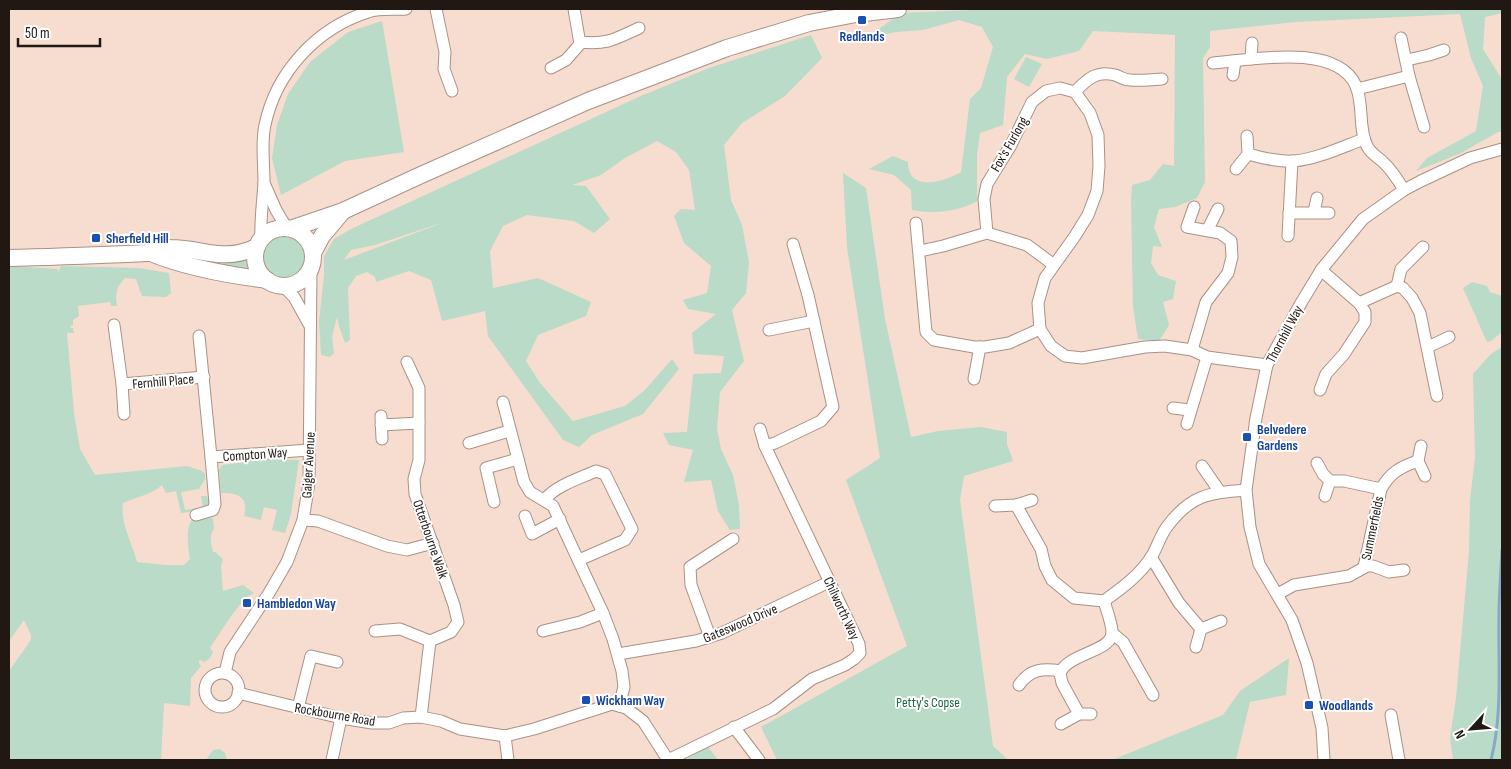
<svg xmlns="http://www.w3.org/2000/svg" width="1511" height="769" font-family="'Sofia Sans Condensed',sans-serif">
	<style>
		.green { fill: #b9dbc7; fill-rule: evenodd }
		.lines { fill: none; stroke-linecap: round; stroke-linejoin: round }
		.stream { stroke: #85aac6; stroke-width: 3 }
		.minor-casing { stroke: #a99185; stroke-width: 13 }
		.highway-casing { stroke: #a99185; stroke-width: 18 }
		.minor { stroke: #fff; stroke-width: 11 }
		.highway { stroke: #fff; stroke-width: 16 }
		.transit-dot { fill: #1a4fb4; stroke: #fff; stroke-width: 2 }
		.labels { text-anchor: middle; stroke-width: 4; stroke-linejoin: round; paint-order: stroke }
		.transit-label { font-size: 14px; font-weight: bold; fill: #164399; stroke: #fff; text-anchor: start }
		.street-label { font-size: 14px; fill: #211813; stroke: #fff }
		.park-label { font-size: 14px; fill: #216645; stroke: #fff }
	</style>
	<rect width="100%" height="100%" fill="#f6ddd0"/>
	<g class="green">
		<path d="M997,9H1502V13L1485,17L1483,49L1501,78L1502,132H1498L1459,154L1416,171L1427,158L1476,131L1483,86L1471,58L1460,14L1295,22L1210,31V47L1203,58L1205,182L1197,198L1175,207L1159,209L1154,227L1162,247L1153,246L1151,263L1158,275L1176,281L1173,299L1163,302L1169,325L1159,341L1138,339L1133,307L1131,201L1132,185L1150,180L1163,164L1174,166L1175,35L1093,31L1079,51L1047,59L1025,54L1007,77L1003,125L980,133L977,155V201C958,212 933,214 912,210L911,190L894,175L869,169L893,156L908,162C908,193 944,182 961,172L970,99L981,88L993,47L982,27L959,20L923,30L896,32L865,39L901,13Z"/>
		<polygon points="382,21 404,152 345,161 281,195 272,158 277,125 288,94 310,62 348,32"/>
		<path d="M811,35L822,58L785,96L742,123L724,145L731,200L742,225L749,262L746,293L732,310L744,361L720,392L717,429L721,449L733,475L739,505L740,529L730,530L718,511L711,480L684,482L693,450L669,445L663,433L687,432L693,374L721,373L724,356L694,354L692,333L716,314L688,309L683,300L707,293L711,266L684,243L674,216L681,209L695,210L689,170L676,152L657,141L625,158L601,175L572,185L586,186L610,219L594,233L574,221L527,215L503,226L490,251L493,288L538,278L591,302L586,316L538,335L526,361L540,383L573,421L625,406L645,390L672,359L679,369L643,414L592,435L579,447L563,440L488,336L485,311L442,321L431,280L409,271L376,282L375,277L367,272L356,276L348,288L350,340L345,343L339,326L337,317L332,337L334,353L330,357L321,355L319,322L324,275V256L334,239L351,229L641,96L709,68ZM447,221L344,260L351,250L375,245Z"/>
		<polygon points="1026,57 1042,64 1029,87 1014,79"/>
		<polygon points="843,173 866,188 885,319 911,437 938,431 981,427 1007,432 1007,444 1013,461 964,476 960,500 993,746 1008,760 777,760 761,727 907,646 846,480 880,458 847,247"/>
		<circle cx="284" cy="257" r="21"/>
		<polygon points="208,258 246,259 250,272 206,264"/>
		<path d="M9,266L58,269V273L61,266L139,268L169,273L171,293L166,297L142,296L136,279L125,278C116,288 115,293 117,306H111L110,302L78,306L79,316L73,320V325L70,326L71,328H73L74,333H67L74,413L80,449L95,475L187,466L202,471L205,474V479L199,489L181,492L185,510L203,507L201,496H206L210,500L209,507L203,510L181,513L176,491L166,493L162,485C151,495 136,497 123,503C120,524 132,542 137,562L167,565H184L190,559C188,546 185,531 192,519L209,517L213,519L214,529C209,535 211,544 213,552H215L223,559L221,566L223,591L243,585L254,593C241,597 219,635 210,648L213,652L210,658L205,662L199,660V663L201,666L191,678L190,706L164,703L161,760H9V671L31,640V635L24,620L9,641Z"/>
		<polygon points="1472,282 1487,286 1490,292 1502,296 1502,332 1491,341 1487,342 1463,288"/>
		<polygon points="1502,347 1502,760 1453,760 1450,738 1456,698 1469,551 1470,500 1475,458 1473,374 1491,354"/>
		<path d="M270,459L299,460L291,514L285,533L272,530L277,510L264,507L261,520L244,516C249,498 239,492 221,493L219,470L222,465Z"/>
		<polygon points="1289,658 1286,695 1250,702 1236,760 1112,760 1223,715 1240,691"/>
		<polygon points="708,747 718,760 687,760 687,759"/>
		<polygon points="220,749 225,753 227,760 206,760 213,750"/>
	</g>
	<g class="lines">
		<path class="stream" d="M1491,760C1503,713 1498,664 1499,615C1499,594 1501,572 1502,550"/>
		<defs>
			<g id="minor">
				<polyline points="436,9 445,52 444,69 452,91"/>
				<polyline points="1401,38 1409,76 1424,127"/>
				<path d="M580,42C607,45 615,39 639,28"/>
				<polyline points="1251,59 1252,43"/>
				<polyline points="1407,60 1429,55 1444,50"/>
				<path d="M1213,63C1250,60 1337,42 1356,86C1364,105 1358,128 1367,146C1371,154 1377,156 1383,162C1392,170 1398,180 1404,190"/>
				<polyline points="551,68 566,60 580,44 574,9"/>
				<polyline points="1233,75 1235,61"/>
				<polyline points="1357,89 1409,76"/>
				<path d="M1075,92C1087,79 1097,70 1115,75C1121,77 1124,80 1130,80C1140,81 1151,80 1162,79"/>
				<path d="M1248,154C1262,158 1279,162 1294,161C1317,159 1342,147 1364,139"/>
				<polyline points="1236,169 1248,154 1247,136"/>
				<polyline points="264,183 276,210 286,227"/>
				<polyline points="1314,212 1317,198"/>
				<polyline points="1289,213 1329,213"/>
				<polyline points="916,223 926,332 934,340 974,347 985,347 1009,343 1040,329"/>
				<polyline points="1208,229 1218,209"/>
				<polyline points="987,233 984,199 987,184 1011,145 1032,102 1046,91 1060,88 1075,92 1090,113 1098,135 1099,166 1097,191 1088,215 1075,236 1045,278 1038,303 1040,329 1051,346 1065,356 1082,358 1145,347 1165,346 1192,350 1207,357 1267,365"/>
				<polyline points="1288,236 1292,161"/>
				<path d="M261,239C260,219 263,201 264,182C264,163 261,142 265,125C276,72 317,28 368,12C379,8 394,10 406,9"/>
				<polyline points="920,251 943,246 987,233 1027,245 1054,265"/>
				<polyline points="1397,286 1401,269 1423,247"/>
				<polyline points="284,287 294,297 309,324"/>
				<polyline points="1359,303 1397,286 1403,288 1412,298 1420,313 1437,396"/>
				<polyline points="114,325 122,384 124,414"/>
				<polyline points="769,330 814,321"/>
				<polyline points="199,336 211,457"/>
				<polyline points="1428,347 1449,337"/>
				<polyline points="1192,350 1206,302 1228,273 1232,257 1231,241 1220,233 1187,227 1194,207"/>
				<polyline points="974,379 980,347"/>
				<polyline points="122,384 204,377"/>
				<polyline points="1320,390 1326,374 1344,354 1365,322 1365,312 1359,303 1321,270"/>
				<polyline points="503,402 524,482 530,492 553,506 603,613 613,639 622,671 624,687 619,706"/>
				<polyline points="1173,408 1190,410"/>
				<polyline points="381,416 382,439"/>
				<polyline points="1187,424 1207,357"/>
				<polyline points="381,425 419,423"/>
				<polyline points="469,443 509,431"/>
				<polyline points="765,446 775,443 821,421 833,407 808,295 793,244"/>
				<polyline points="1421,446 1418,461 1425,476"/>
				<polyline points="1317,463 1323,474 1330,481 1344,481 1381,489"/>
				<polyline points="1202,466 1220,492"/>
				<polyline points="1325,496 1330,481"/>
				<path d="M544,500C557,485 578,479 596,471L605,474L632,529L625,540L579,560"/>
				<polyline points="494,502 486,468 518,459"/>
				<path d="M1016,505L1041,549L1045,566L1052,580L1074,598L1104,601C1122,588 1140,575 1152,556C1157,547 1160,537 1166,528C1190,495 1208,493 1246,490"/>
				<polyline points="995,506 1016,505 1032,500"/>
				<polyline points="196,515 213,510 215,504 211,457 309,450"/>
				<polyline points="525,516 532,534 560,519"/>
				<polyline points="303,520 318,521 387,546 407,550 433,543"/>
				<polyline points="1151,557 1179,603 1201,629"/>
				<path d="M1364,567L1381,489C1390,473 1400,467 1418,461"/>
				<polyline points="1278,594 1294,585 1349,576 1367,566 1373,566 1389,572 1404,570"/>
				<polyline points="375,631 400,629 430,641 451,632 458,622 454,605 415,494 414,479 419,460 419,388 407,362"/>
				<polyline points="543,631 580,622 603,613"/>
				<polyline points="1112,633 1123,642 1153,695"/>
				<polyline points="710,637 691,585 690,567 733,539"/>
				<polyline points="1196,647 1201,629 1221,621"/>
				<polyline points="618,654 696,641 722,633 829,582"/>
				<polyline points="225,673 230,652 269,593 287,562 303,520 309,483 311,269"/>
				<circle cx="222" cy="690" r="17"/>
				<path d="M1019,685C1030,669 1043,668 1061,671"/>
				<polyline points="238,693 341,718 372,723 389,723 403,718 421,717 441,721 460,729 505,736 534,729 612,704 626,708 643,721 668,760"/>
				<polyline points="298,708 311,656 337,662"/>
				<path d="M1079,714L1062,683L1060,673C1069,652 1114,652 1112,631C1111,621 1107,611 1104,601"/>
				<polyline points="1391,715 1399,760"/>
				<polyline points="421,717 430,641"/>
				<polyline points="1061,724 1079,714 1091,714"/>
				<polyline points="734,727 759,760"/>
				<polyline points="505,736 508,760"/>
				<polyline points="332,760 341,718"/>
				<polyline points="668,760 773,709 812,679 845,665 854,659 860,653 859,644 855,635 765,446 760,429"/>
				<polyline points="1324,760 1322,728 1307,663 1292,620 1259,564 1250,527 1246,490 1256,418 1267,365 1301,303 1321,270 1363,219 1404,190 1421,181 1470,158 1502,149"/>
			</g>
			<g id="highway">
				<circle cx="284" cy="257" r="29"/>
				<polyline points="293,228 343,211 421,175 588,101 727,48 809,23 856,14 898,9"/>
				<polyline points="314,251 322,236 343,211"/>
				<path d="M151,253C187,268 228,275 267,280"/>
				<path d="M9,258C55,257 101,255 148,253C155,253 162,247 170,248C205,248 221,263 257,247"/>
			</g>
		</defs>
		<use href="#minor" class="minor-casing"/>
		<use href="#highway" class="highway-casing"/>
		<use href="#minor" class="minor"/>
		<use href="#highway" class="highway"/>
	</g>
	<g class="transit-dot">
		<rect x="857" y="15" width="10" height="10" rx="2.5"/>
		<rect x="91" y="233" width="10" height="10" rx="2.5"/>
		<rect x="1242" y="432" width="10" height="10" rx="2.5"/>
		<rect x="242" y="598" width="10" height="10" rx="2.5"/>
		<rect x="581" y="695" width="10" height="10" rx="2.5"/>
		<rect x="1304" y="700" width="10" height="10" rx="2.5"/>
	</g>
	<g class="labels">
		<g class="transit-label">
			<text x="862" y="41" text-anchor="middle">Redlands</text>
			<text x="106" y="243">Sherfield Hill</text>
			<text x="1257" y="434">Belvedere<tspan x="1257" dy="16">Gardens</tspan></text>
			<text x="257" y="608">Hambledon Way</text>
			<text x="596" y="705">Wickham Way</text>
			<text x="1319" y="710">Woodlands</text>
		</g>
		<g class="street-label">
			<text transform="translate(1009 144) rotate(-60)" y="5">Fox's Furlong</text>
			<text transform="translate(1284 334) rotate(-62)" y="5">Thornhill Way</text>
			<text transform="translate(163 381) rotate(-5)" y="5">Fernhill Place</text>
			<text transform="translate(255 454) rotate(-4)" y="5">Compton Way</text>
			<text transform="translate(308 465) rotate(-87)" y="5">Gaiger Avenue</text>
			<text transform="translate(1372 528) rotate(-78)" y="5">Summerfields</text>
			<text transform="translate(431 539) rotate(71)" y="5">Otterbourne Walk</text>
			<text transform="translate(842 608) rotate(65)" y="5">Chilworth Way</text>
			<text transform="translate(740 623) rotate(-23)" y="5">Gateswood Drive</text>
			<text transform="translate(335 714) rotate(10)" y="5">Rockbourne Road</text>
		</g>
		<g class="park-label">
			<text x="928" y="707">Petty's Copse</text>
		</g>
	</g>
	<rect width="1511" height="769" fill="none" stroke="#211813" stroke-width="20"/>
	<g transform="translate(1471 729) rotate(244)" stroke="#ffffff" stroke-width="4" paint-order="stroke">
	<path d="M0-4L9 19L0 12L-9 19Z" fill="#211813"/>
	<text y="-8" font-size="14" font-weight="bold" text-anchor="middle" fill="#211813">N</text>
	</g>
	<path d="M18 38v8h82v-8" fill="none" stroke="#211813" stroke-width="2.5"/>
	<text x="25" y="38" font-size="15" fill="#211813" stroke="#ffffff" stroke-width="4" paint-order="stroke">50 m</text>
</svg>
